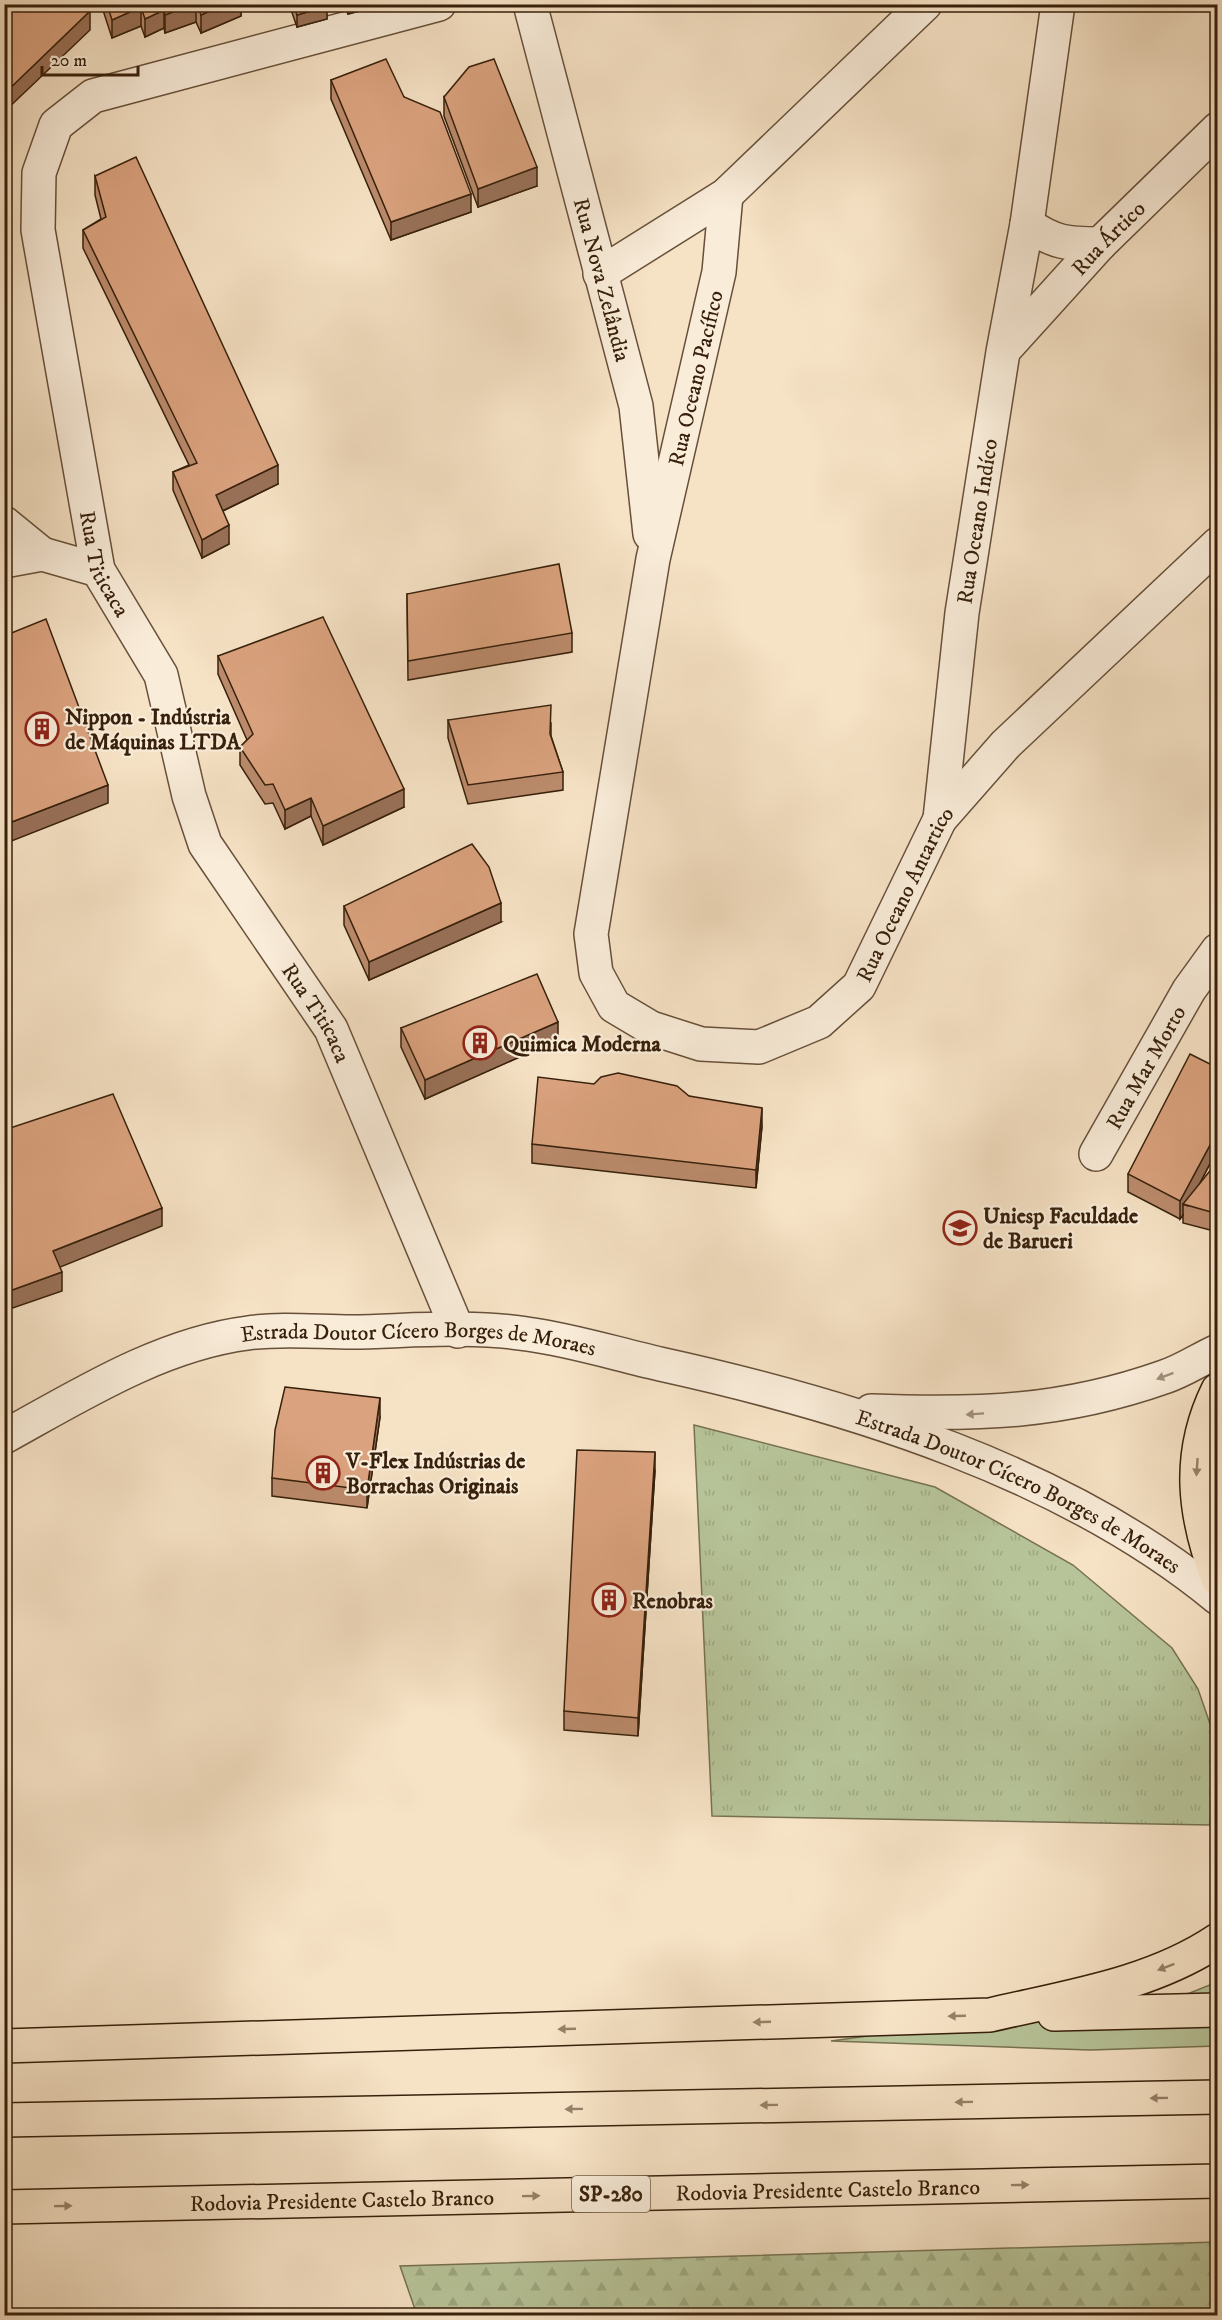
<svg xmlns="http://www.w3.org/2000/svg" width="1222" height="2320" font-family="'IM FELL DW Pica',serif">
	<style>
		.grass { fill: url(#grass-tufts); stroke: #777252; stroke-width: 1.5 }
		.forest { fill: url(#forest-firs); stroke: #777252; stroke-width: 1.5 }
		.park { fill: #b7c499; stroke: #777252; stroke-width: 1.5 }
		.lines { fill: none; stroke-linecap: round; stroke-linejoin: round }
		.minor-casing { stroke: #67503a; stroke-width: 36 }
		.major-casing { stroke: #37200b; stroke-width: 36 }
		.highway-casing { stroke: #37200b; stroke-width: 36 }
		.minor { stroke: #f9ecd9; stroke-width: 33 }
		.major { stroke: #f6e2c5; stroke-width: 33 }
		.highway { stroke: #f6e2c5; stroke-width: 33 }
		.wall { fill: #bb8b6c; stroke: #37200b; stroke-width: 1.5 }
		.shaded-wall { fill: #997158; stroke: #37200b; stroke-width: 1.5 }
		.building { fill: #daa27e; stroke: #37200b; stroke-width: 1.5 }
		.oneway { fill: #a2907c }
		.oneway2 { fill: #968168 }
		.labels { text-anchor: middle; stroke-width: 4.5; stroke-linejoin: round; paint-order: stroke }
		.shield { fill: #f9ecd9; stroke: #715d49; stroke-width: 1.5 }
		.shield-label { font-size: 21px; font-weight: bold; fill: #37200b }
		.street-label { font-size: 22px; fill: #37200b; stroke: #f9ecd9 }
		.poi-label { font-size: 22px; font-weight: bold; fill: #37200b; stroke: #f9ecd9; text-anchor: start }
	</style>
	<defs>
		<pattern id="grass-tufts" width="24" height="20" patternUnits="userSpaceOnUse" patternTransform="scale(1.5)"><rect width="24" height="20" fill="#b7c499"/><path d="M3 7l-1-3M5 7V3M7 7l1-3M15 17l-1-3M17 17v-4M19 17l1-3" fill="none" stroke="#9ea882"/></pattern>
		<pattern id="forest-firs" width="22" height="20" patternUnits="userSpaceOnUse" patternTransform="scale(1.5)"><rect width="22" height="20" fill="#b7c499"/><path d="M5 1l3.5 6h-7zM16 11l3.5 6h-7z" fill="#9ea882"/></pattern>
	</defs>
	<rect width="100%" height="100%" fill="#f6e2c5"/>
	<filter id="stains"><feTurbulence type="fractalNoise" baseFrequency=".00333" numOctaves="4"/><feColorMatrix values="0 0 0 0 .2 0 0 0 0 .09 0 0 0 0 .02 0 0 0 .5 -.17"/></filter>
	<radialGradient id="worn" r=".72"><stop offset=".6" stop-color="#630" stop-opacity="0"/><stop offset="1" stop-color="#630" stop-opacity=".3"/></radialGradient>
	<polygon class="grass" points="694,1425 935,1487 1073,1565 1172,1648 1198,1689 1217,1744 1217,1791 1210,1825 712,1816"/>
	<polygon class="forest" points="1217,2242 1217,2316 417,2315 400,2266"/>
	<polygon class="park" points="1217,1982 1217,2046 1090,2050 831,2041 948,2025 1155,2007"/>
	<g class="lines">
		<defs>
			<g id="minor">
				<path id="s1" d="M439,4L93,96L56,125L39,173L38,230L98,570L161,675L189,796L205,844L331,1029L458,1331"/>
				<path id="s2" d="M530,4L636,406L650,534"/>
				<path id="s3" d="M726,195L719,272L653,559L591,934L596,973L614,1006L651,1028L701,1044L759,1047L819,1022L859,986L940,819L1006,744L1218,544"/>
				<path d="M1027,224C1054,243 1067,244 1100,244"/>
				<polyline points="600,274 726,195 925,4"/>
				<path id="s4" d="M1004,350L1100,244L1218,129"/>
				<polyline points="4,523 42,554"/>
				<polyline points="4,561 42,554 98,570"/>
				<path id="s5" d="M940,819L962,613L1003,352L1027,224L1058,4"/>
				<path id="s6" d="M1096,1154L1189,990L1218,950"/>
				<path d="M871,1411C978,1415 1062,1413 1164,1377C1183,1371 1200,1359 1218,1351"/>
				<path id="s7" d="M4,1437C80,1395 161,1344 248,1333C281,1328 318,1332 352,1332C409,1331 470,1325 527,1334C572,1340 616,1354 660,1364C851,1406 1065,1472 1218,1598"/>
			</g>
			<path id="major" d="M1218,1390C1186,1455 1194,1515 1218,1579"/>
			<g id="highway">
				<polyline points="1054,2014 1218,2010"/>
				<path d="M4,2046L990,2015C1067,1997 1151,1985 1218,1940"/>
				<polyline points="4,2120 1218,2097"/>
				<path id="s8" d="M4,2207L1218,2181"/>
			</g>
		</defs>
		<use href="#minor" class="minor-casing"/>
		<use href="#major" class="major-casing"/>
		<use href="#highway" class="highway-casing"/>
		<use href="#minor" class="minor"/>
		<use href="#major" class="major"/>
		<use href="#highway" class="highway"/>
	</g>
	<g class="wall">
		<polygon points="101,4 241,4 241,16 201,33 196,22 165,33 164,28 145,37 141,26 112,38"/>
		<polygon points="289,4 326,4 327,19 297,27"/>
		<polygon points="344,4 385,4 348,14"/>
		<polygon points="331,80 404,97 471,212 391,240 331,99"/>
		<polygon points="444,97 537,186 478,207 444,116"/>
		<polygon points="95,176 278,484 223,511 229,544 202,558 173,490 173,472 189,465 83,248 83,230 101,219 95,195"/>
		<polygon points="407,594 572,633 572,652 408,680"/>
		<polygon points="218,656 404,807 323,845 311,816 285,829 273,803 265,804 240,765 240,747 247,740 218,674"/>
		<polygon points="448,720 551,723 551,736 563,772 563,790 468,804 448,738"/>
		<polygon points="344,906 501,922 369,980 344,925"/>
		<polygon points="401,1028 558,1040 425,1099 401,1047"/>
		<polygon points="1218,1068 1218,1148 1199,1185 1218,1161 1218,1232 1183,1223 1183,1215 1180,1219 1128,1192 1128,1174"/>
		<polygon points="689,1096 762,1126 756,1188 532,1163 532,1144"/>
		<polygon points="380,1417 367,1508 272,1496 272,1478"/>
		<polygon points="655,1470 638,1736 564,1730 564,1711"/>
	</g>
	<g class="shaded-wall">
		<polygon points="193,4 196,4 196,22 165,33 165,15"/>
		<polygon points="225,4 241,4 241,16 201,33 201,15"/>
		<polygon points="348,4 385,4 348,14"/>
		<polygon points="327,6 327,19 297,27 297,15"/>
		<polygon points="141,7 141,26 112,38 112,20"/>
		<polygon points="164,10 164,28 145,37 145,19"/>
		<polygon points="90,11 90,30 4,112 4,94"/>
		<polygon points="537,167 537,186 478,207 478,189"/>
		<polygon points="471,194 471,212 391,240 391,222"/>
		<polygon points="278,465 278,484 216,514 216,495"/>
		<polygon points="229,525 229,544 202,558 202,540"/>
		<polygon points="108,785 108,803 4,844 4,825"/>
		<polygon points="404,789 404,807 323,845 323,826"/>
		<polygon points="311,798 311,816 285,829 285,810"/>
		<polygon points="501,903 501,922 369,980 369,962"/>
		<polygon points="558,1022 558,1040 425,1099 425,1080"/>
		<polygon points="762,1108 762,1126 756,1188 756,1170"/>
		<polygon points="1218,1130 1218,1148 1188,1206 1183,1204 1183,1215 1180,1219 1180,1201"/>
		<polygon points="162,1208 162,1226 53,1270 53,1251"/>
		<polygon points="62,1272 62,1291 4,1311 4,1293"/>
		<polygon points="380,1398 380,1417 367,1508 367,1490"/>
		<polygon points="655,1452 655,1470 638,1736 638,1718"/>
	</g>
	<g class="building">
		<polygon points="4,4 83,4 90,11 4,94"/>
		<polygon points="107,4 193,4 165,15 164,10 145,19 141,7 112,20"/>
		<polygon points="197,4 225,4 201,15"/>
		<polygon points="293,4 326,4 327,6 297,15"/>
		<polygon points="386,59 404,97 440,112 471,194 391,222 331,80"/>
		<polygon points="494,59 537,167 478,189 444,97 469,67"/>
		<polygon points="136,157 278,465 216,495 229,525 202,540 173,472 197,463 83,230 106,217 95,176"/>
		<polygon points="559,564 572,633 408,661 407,594"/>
		<polygon points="323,617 404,789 323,826 311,798 285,810 273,784 265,785 240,747 253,734 218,656"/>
		<polygon points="46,619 108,785 4,825 4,636"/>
		<polygon points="551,705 550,734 563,772 468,785 448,720"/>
		<polygon points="472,844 489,867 501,903 369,962 344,906"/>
		<polygon points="537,974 558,1022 425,1080 401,1028"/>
		<polygon points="1190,1054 1218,1068 1218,1130 1180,1201 1128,1174"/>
		<polygon points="618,1073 677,1086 689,1096 762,1108 756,1170 532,1144 538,1077 594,1084 601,1077"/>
		<polygon points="113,1094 162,1208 53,1251 62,1272 4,1293 4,1130"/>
		<polygon points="1218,1161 1218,1214 1183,1204"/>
		<polygon points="285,1387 380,1398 367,1490 272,1478 275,1430"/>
		<polygon points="577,1450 655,1452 638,1718 564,1711"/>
	</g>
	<defs><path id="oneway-solid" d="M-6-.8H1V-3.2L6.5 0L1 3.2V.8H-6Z" transform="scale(1.5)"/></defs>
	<g class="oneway">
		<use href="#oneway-solid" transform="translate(1165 1376) rotate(159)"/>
		<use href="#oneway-solid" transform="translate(975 1414) rotate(176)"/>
	</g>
	<g class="oneway2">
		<use href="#oneway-solid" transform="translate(1197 1467) rotate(94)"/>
		<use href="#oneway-solid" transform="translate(1166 1967) rotate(159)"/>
		<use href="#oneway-solid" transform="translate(957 2016) rotate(178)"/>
		<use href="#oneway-solid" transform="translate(762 2022) rotate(178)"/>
		<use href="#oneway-solid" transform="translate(567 2029) rotate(178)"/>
		<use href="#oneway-solid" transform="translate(1159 2098) rotate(179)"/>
		<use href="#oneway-solid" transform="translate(964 2102) rotate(179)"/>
		<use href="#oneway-solid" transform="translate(769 2105) rotate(179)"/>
		<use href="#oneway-solid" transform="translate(574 2109) rotate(179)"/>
		<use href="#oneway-solid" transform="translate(1020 2185) rotate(-1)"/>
		<use href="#oneway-solid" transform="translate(531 2196) rotate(-1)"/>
		<use href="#oneway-solid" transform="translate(63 2206) rotate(-1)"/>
	</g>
	<defs>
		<symbol id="building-ring" viewBox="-11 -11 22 22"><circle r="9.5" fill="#f9ecd9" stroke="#8f2418" stroke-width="1.5"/><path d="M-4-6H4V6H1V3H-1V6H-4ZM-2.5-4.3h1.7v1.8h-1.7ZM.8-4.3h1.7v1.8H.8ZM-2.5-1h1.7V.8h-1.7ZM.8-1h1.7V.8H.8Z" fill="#8f2418"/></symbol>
		<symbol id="university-ring" viewBox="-11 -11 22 22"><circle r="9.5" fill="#f9ecd9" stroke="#8f2418" stroke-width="1.5"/><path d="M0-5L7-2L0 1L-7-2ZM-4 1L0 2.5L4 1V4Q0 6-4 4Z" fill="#8f2418"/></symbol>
	</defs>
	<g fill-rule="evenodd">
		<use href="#building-ring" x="23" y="710" width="38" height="38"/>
		<use href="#building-ring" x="461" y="1024" width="38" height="38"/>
		<use href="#university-ring" x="941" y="1209" width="38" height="38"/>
		<use href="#building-ring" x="304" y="1454" width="38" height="38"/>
		<use href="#building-ring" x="590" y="1581" width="38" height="38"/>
	</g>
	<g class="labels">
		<rect class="shield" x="572" y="2176" width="78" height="36" rx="4.5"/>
		<g class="shield-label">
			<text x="611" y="2201">SP-280</text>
		</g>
		<g class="street-label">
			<text dy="8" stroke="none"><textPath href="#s4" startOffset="153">Rua Ártico</textPath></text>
			<text dy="8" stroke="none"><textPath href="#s2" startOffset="285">Rua Nova Zelândia</textPath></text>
			<text transform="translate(695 378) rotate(-77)" y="8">Rua Oceano Pacífico</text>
			<text dy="8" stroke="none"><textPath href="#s5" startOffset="300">Rua Oceano Indíco</textPath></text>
			<text dy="8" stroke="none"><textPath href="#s1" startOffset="854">Rua Titicaca</textPath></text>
			<text dy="8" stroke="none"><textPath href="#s3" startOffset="1204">Rua Oceano Antartico</textPath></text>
			<text dy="8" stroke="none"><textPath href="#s1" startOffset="1358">Rua Titicaca</textPath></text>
			<text dy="8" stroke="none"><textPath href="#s6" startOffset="100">Rua Mar Morto</textPath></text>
			<text dy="8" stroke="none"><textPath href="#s7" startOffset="438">Estrada Doutor Cícero Borges de Moraes</textPath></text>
			<text dy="8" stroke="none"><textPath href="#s7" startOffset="1065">Estrada Doutor Cícero Borges de Moraes</textPath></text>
			<text dy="8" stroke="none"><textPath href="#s8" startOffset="824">Rodovia Presidente Castelo Branco</textPath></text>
			<text dy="8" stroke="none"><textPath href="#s8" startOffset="338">Rodovia Presidente Castelo Branco</textPath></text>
		</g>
		<g class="poi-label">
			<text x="65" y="724">Nippon - Indústria<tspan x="65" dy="25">de Máquinas LTDA</tspan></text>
			<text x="503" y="1051">Quimica Moderna</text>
			<text x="983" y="1223">Uniesp Faculdade<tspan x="983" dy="25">de Barueri</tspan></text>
			<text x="346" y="1468">V-Flex Indústrias de<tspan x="346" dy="25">Borrachas Originais</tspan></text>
			<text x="632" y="1608">Renobras</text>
		</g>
	</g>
	<rect width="1222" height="2320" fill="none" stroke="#f6e2c5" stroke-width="24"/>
	<rect x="6" y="6" width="1210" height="2308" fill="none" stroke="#37200b" stroke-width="3"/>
	<rect x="12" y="12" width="1198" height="2296" fill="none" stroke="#37200b" stroke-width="1.5"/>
	<path d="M42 66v9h96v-9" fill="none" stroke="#37200b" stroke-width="3"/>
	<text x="51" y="66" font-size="18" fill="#37200b" stroke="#f9ecd9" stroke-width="4.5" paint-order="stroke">20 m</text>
	<rect width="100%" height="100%" filter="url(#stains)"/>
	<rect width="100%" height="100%" fill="url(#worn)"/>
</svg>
